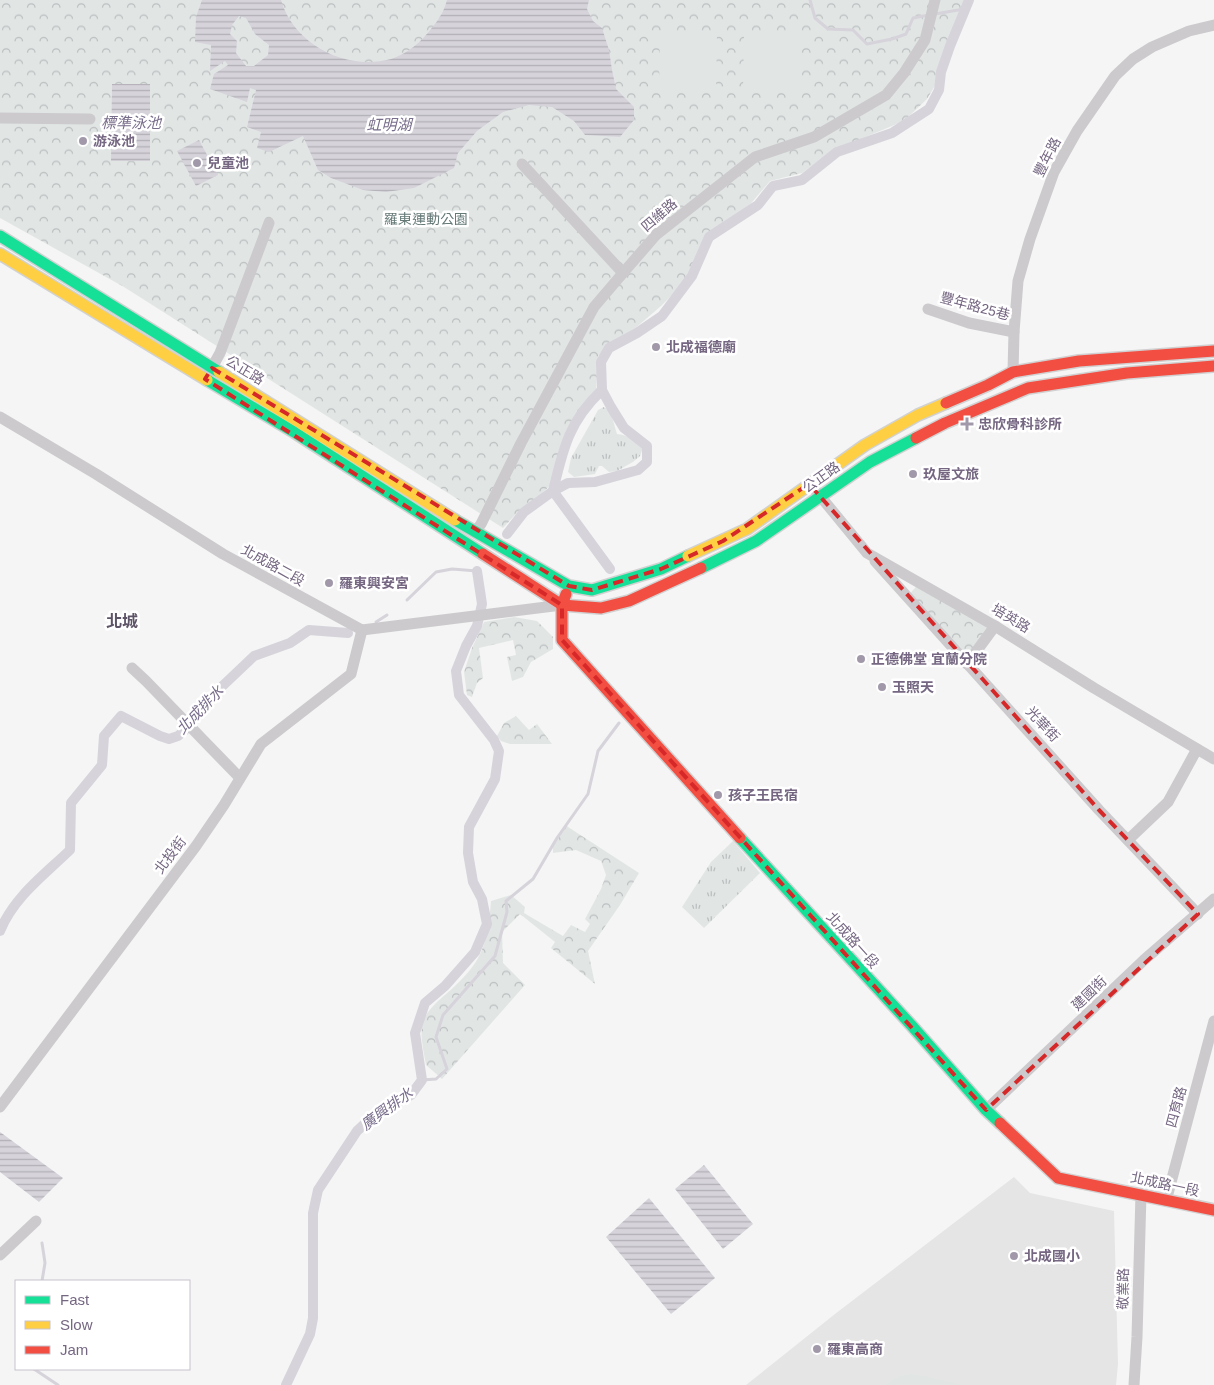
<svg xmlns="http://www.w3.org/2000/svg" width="1214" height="1385" font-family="Helvetica,'Noto Sans TC',sans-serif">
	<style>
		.built { fill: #e5e5e6 }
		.grass { fill: url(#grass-tufts) }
		.forest { fill: url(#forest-crowns) }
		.pitch { fill: #e1e6e5 }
		.water { fill: url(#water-rules); fill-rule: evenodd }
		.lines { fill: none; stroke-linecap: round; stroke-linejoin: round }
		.stream { stroke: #d6d3db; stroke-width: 3 }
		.canal { stroke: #d6d3db; stroke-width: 10 }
		.fast-casing { stroke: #d1d1d2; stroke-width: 14 }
		.slow-casing { stroke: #d1d1d2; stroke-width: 14 }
		.jam-casing { stroke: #d1d1d2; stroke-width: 14 }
		.street { stroke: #cccacd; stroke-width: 11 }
		.fast { stroke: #16e098; stroke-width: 11 }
		.slow { stroke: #ffcf43; stroke-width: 11 }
		.jam { stroke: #f24e42; stroke-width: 11 }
		.marked { fill: none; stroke: #d62828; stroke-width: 4; stroke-dasharray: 10 6; stroke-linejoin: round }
		.poi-dot { fill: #a199aa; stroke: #fff; stroke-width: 2 }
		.labels { text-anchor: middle; stroke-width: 5; stroke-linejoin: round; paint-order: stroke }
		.poi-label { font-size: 14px; font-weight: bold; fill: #756782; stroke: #fff; text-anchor: start }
		.street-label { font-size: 14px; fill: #756782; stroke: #fff }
		.park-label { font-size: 14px; fill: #657977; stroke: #fff }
		.water-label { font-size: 15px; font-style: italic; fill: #786d8b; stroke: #fff }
		.quarter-label { font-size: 16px; font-weight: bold; fill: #5e5467; stroke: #fff }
	</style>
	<defs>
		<pattern id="grass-tufts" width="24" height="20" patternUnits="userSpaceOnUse" patternTransform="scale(1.25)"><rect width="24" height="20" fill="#e1e6e5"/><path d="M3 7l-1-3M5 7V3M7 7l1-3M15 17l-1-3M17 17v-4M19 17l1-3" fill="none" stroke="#bbbebf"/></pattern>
		<pattern id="forest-crowns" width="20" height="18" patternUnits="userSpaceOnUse" patternTransform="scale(1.25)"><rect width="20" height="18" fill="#e1e6e5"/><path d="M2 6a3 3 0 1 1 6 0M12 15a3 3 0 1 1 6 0" fill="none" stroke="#bbbebf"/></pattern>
		<pattern id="water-rules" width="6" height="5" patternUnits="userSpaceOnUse" patternTransform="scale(1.25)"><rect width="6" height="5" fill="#d6d3db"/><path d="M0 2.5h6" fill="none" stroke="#b2afb7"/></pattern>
	</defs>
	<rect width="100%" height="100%" fill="#f4f5f4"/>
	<polygon class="built" points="1014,1177 1030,1193 1114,1211 1118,1364 1116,1385 746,1385 835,1314"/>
	<g class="grass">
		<path d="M604,407C614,415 613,423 617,434C628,435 635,440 643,448L640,456L633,462L617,471L609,472L602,466H599L595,474L574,477L568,472L571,458L598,410Z"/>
		<polygon points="733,841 760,873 704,928 682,907 711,862"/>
	</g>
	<g class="forest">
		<polygon points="0,0 967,0 960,12 945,69 927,99 904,121 832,151 802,173 770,181 742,214 707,243 685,282 661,306 625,337 598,356 596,391 564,444 555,481 525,509 516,514 503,528 124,287 0,218"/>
		<polygon points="920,582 995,626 967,664 908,596"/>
		<polygon points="514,617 537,621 553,637 553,649 531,662 523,677 512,681 507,657 516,655 513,640 479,648 483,678 477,683 472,697 467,695 464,672 472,648 484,622"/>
		<polygon points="516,716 529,730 537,724 552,744 510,744 501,741 497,736 504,723"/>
		<path d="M565,825L639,873L620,905L588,951L595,984L551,948L555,942L520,914L502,932L503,963L525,985L442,1079L426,1065C424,1052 419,1035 423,1022C428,1006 448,994 459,982C485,957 488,936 491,901L511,895L525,907L524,913L563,936L571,925L585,932L590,924L585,919L601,889L606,875L601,861L576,850L553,853V845Z"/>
	</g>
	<g class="pitch">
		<polygon points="660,31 717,32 716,90 659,89"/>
		<polygon points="744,33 802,33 802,91 743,91"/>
		<polygon points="911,1374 918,1375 963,1385 885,1385 899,1376"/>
	</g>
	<g class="water">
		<path d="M202,0H281C294,45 346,71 391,59C407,54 421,42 431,29C439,19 443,14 447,0H589L587,9L593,21L602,28L609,50L612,70L616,89L634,107V120L620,137L585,135L574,121L552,107L529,105L503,112L477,131L458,153L454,168L414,188L386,192L363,190L331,178L318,170L303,136L269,152L257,148L261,132L247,127L256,90L250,88L247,102L210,89L214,74L228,65L225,61L210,71L211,45L195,42L196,17ZM239,16L246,18L255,34L269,45L268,55L254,66H246L236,53L237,41L230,34L232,25Z"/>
		<polygon points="112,84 150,84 150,161 111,161"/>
		<polygon points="199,140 218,175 196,186 177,151"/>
		<polygon points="0,1132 63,1178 39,1202 0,1172"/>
		<polygon points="704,1165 753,1224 723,1249 675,1189"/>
		<polygon points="649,1198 715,1278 671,1314 606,1237"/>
	</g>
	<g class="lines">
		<g class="stream">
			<polyline points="810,0 815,18 828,29 853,30 867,44 892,39 906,34 913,18 929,15"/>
			<polyline points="935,14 964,9"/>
			<polyline points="407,600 436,572 452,569 477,571"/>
			<polyline points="376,622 387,615"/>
			<polyline points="422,1080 436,1079 447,1069 436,1037 443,1015 495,956 507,912 506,901 533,879 557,838 588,794 598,751 619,723"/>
			<polyline points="42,1281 45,1263 42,1243"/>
			<polyline points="34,1369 58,1385"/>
		</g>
		<g class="canal">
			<path d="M602,390C569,421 563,449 553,491L610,569"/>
			<polyline points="507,534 524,512 553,491 568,483 595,482 638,470 647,462 647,446 624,428 611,407 602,390 601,362 609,348 637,333 662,316 692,276 709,237 758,205 773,186 802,180 837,152 892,133 929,109 939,90 941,72 950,46 969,0"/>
			<path d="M0,931C14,897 44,875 70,850L71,803L102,765L104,736L121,716L160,736L169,739L178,736L185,730L193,714L254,656L290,643L309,630L348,633"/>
			<polyline points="286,1385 310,1334 313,1318 313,1213 318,1190 357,1131 371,1118 411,1095 422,1080 415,1033 425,1003 445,986 475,952 487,924 482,899 473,882 468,853 469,827 495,779 499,751 494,740 459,695 456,671 466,646 477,626 482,604 477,571"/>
		</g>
		<defs>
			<g id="fast">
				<polyline points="0,236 219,372"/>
				<polyline points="207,380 294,432 483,554"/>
				<polyline points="455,520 569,586 592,590 661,569 688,556"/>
				<polyline points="701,568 756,541 870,462 916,438"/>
				<polyline points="740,838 912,1026 986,1110 1000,1123"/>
			</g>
			<g id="slow">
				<polyline points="0,254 207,380"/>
				<polyline points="219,372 455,520"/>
				<polyline points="688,556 747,529 865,445 918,415 946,403"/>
			</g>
			<g id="jam">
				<polyline points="946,403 988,385 1013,372 1079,361 1214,351"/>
				<polyline points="916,438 945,423 1028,388 1127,373 1214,366"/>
				<polyline points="483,554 562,605 601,608 629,601 701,568"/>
				<polyline points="566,594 562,605 562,640 740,838"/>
				<polyline points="1000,1123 1058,1178 1214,1210"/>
			</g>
		</defs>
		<use href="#fast" class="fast-casing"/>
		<use href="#slow" class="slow-casing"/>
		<use href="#jam" class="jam-casing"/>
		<g class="street">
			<polyline points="0,118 90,119"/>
			<polyline points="522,164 623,273"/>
			<polyline points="928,309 969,323 1014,332"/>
			<polyline points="1013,372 1014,332 1018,281 1030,239 1054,172 1077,131 1115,76 1133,59 1152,47 1189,31 1214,25"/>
			<polyline points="209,373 220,353 269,223"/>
			<polyline points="0,417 96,474 223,554 362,630 562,605"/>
			<polyline points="816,491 867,553 995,626 1094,688 1214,759"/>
			<polyline points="475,532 481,524 521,443 594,307 623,273 656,235 755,157 814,137 886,95 904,73 925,40 935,0"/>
			<polyline points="875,561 1099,810 1198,914"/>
			<polyline points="967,664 995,626"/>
			<polyline points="132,668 146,681 240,778"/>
			<polyline points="1128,840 1168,802 1197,749"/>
			<polyline points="0,1107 196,846 224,805 261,744 351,674 362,630"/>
			<polyline points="986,1110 1144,960 1214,899"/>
			<polyline points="1166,1201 1214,1021"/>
			<polyline points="0,1255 36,1221"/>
			<polyline points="1134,1385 1137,1337 1141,1194"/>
		</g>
		<use href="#fast" class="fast"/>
		<use href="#slow" class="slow"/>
		<use href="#jam" class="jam"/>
	</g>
	<path class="marked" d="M212,368L569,586L592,590L661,569L723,541L809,484L1099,810L1198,914L986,1110L562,640V605L205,379Z"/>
	<g class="poi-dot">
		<circle cx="83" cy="141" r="5"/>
		<circle cx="197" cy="163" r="5"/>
		<circle cx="656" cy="347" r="5"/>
		<path d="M964.5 416.5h5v5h5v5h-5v5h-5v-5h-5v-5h5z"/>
		<circle cx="913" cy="474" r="5"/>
		<circle cx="329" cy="583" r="5"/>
		<circle cx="861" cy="659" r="5"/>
		<circle cx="882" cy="687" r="5"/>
		<circle cx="718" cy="795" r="5"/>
		<circle cx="1014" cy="1256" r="5"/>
		<circle cx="817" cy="1349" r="5"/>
	</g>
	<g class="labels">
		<g class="poi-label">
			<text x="93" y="146">游泳池</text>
			<text x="207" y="168">兒童池</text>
			<text x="666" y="352">北成福德廟</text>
			<text x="978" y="429">忠欣骨科診所</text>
			<text x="923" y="479">玖屋文旅</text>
			<text x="339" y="588">羅東興安宮</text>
			<text x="871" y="664">正德佛堂 宜蘭分院</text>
			<text x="892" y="692">玉照天</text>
			<text x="728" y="800">孩子王民宿</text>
			<text x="1024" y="1261">北成國小</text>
			<text x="827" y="1354">羅東高商</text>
		</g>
		<g class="street-label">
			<text transform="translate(1047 157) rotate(-63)" y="5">豐年路</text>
			<text transform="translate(659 215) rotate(-41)" y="5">四維路</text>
			<text transform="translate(975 306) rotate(15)" y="5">豐年路25巷</text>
			<text transform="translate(245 370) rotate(31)" y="5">公正路</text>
			<text transform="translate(821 477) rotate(-35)" y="5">公正路</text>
			<text transform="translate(273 565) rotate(29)" y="5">北成路二段</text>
			<text transform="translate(1011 618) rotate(31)" y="5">培英路</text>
			<text transform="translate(1043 724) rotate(47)" y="5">光華街</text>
			<text transform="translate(170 855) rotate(-53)" y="5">北投街</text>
			<text transform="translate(853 940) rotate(48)" y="5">北成路一段</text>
			<text transform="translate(1089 993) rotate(-44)" y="5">建國街</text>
			<text transform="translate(1176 1107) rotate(-75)" y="5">四育路</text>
			<text transform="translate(1165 1184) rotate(12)" y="5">北成路一段</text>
			<text transform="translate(1123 1289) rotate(-89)" y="5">敬業路</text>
		</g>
		<g class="park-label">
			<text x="426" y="224">羅東運動公園</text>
		</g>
		<g class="water-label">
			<text x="131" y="128">標準泳池</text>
			<text x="389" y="130">虹明湖</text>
			<text transform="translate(200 710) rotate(-46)" y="5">北成排水</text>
			<text transform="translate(387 1109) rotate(-36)" y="5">廣興排水</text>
		</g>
		<g class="quarter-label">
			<text x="122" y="627">北城</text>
		</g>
	</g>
	<rect x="15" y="1280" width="175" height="90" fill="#ffffff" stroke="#c8c2cd"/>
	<rect x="25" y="1296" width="25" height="8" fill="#16e098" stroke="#c8c2cd"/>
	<text x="60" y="1305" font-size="15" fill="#756782">Fast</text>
	<rect x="25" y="1321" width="25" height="8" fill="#ffcf43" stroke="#c8c2cd"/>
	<text x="60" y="1330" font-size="15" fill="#756782">Slow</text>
	<rect x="25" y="1346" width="25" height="8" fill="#f24e42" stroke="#c8c2cd"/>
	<text x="60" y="1355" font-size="15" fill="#756782">Jam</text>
</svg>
